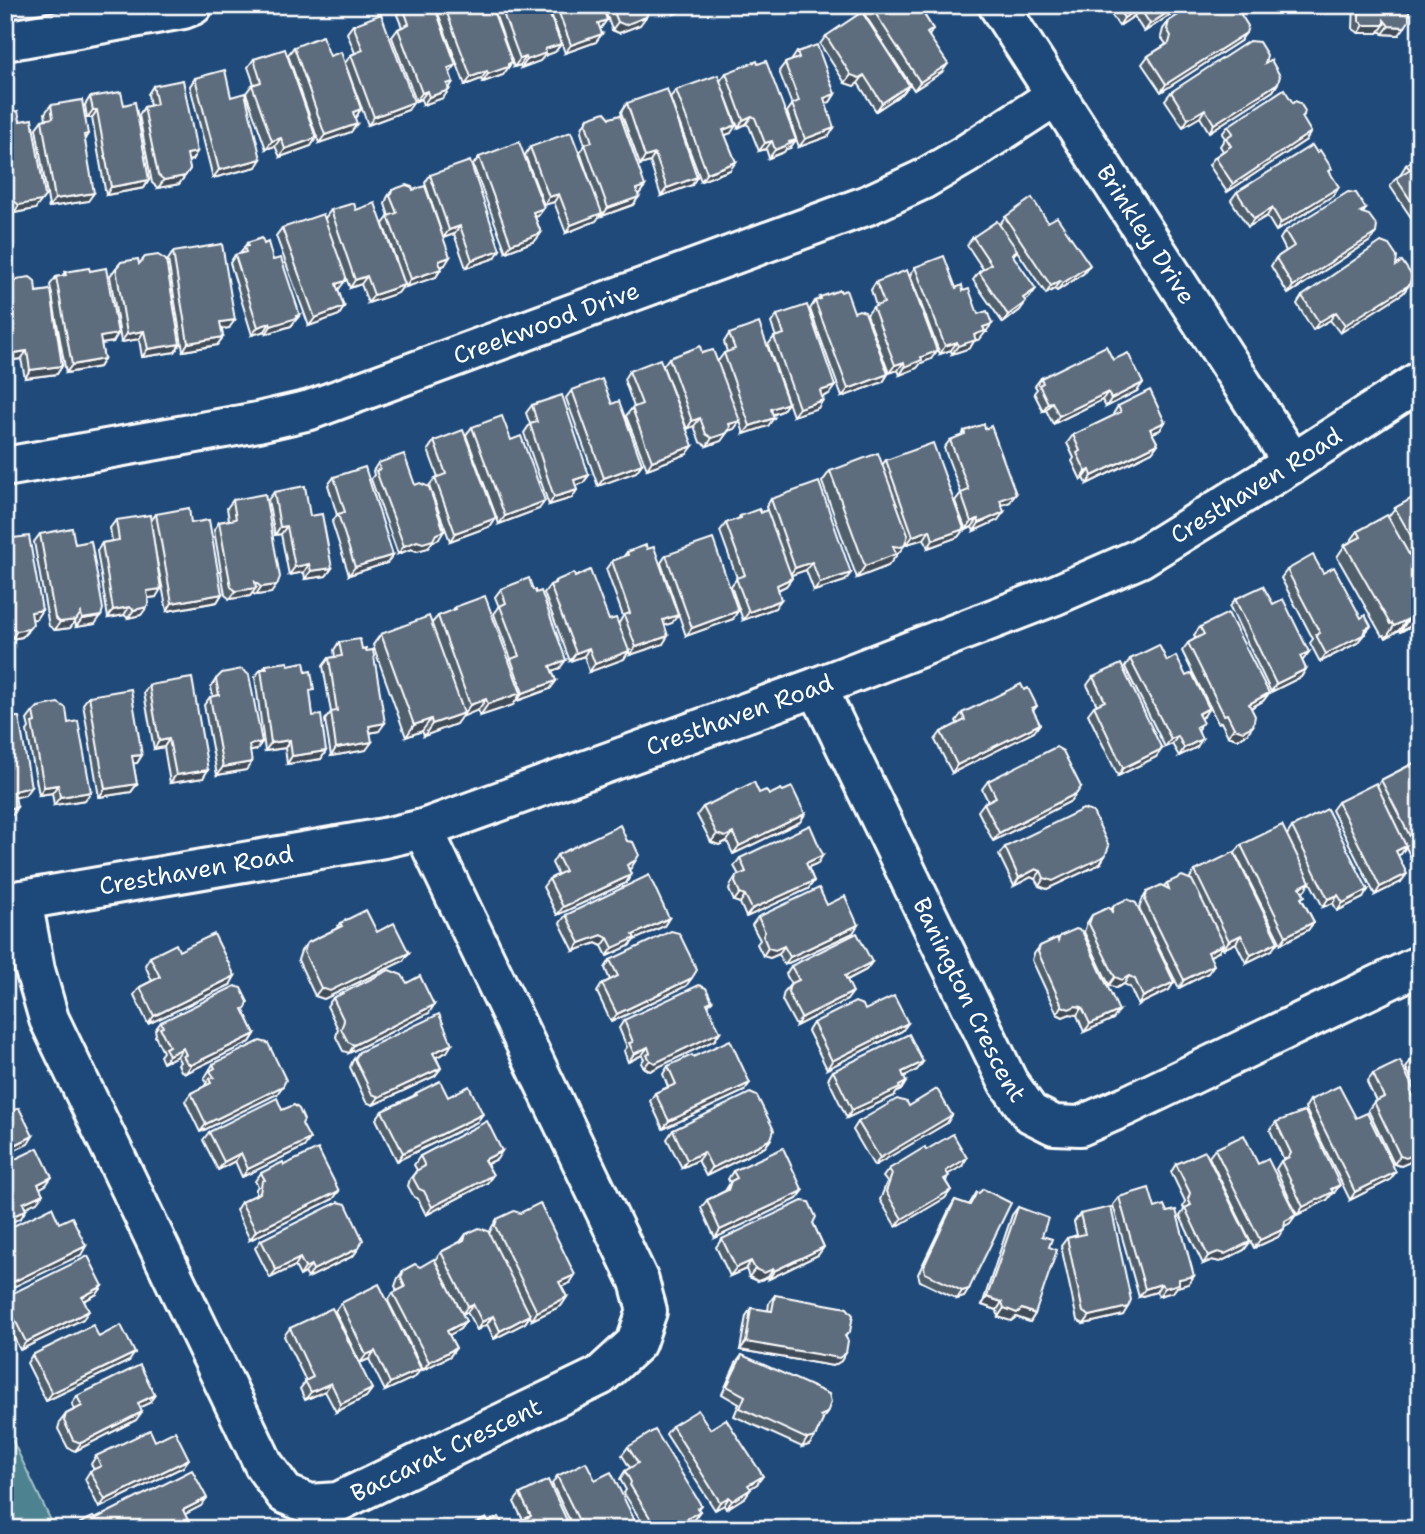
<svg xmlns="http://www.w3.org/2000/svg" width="1425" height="1534" font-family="'Shantell Sans',sans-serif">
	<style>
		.green { fill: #4d8391; stroke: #a6c1c8; stroke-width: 2 }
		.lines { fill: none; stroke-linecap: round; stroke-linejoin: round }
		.minor-casing { stroke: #fff; stroke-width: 44 }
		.minor { stroke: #1f4a7a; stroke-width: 38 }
		.wall { fill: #505e6c; stroke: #fff; stroke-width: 2 }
		.shaded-wall { fill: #414c58; stroke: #fff; stroke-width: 2 }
		.building { fill: #5d6d7d; stroke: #fff; stroke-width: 2 }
		.labels { text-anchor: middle; stroke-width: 6; stroke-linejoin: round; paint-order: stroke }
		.street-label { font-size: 24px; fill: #fff; stroke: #1f4a7a }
	</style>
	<rect width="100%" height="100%" fill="#1f4a7a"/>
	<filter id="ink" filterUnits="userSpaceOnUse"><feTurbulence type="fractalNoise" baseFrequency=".0143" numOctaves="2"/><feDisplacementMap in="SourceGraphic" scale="14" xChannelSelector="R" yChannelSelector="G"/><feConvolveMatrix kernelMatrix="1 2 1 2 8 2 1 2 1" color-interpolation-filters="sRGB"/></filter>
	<g filter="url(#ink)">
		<polygon class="green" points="5,1425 55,1529 5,1529"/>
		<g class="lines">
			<defs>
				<g id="minor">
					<path id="s1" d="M998,5L1293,463"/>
					<polyline points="5,41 183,9 193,5"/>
					<path id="s2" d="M5,467L258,422L310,410L868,205L922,180L965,155L1057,95"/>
					<path id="s3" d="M817,687L1008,1082L1030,1113L1054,1125L1080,1126L1128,1105L1420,965"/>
					<path id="s4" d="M22,900L35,970L49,1019L264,1465L285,1494L310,1504L338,1502L600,1376L636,1343L647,1311L639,1281L423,829"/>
					<path id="s5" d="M5,903L384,838L423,829L817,687L1053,596L1140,558L1293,463L1420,381"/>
				</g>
			</defs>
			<use href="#minor" class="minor-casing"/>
			<use href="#minor" class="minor"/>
		</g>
		<g class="wall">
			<polygon points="435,5 491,5 512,61 492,5 546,5 561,44 555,52 544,56 540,61 521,68 520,65 514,67 512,62 503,75 483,82 481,79 465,85"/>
			<polygon points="548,5 602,5 601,28 600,28 596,42 565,53"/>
			<polygon points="603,5 647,5 640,25 619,33 612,30"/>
			<polygon points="670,5 695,5 674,14"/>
			<polygon points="868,5 918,5 933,29 929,36 942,72 914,90 863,12"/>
			<polygon points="1105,5 1185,5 1144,32 1134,16 1119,26"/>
			<polygon points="1354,5 1409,5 1399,35 1383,34 1380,31 1378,33 1359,33 1353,29"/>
			<polygon points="403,7 450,73 453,82 443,98 423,105 421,99 416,101 392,37 398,29 402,27 397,15"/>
			<polygon points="1169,21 1240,41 1161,92 1142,64 1148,56 1165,45 1166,44 1161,37 1163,29"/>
			<polygon points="353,25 408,110 368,125 346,66 361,109 355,117 351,132 319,143 288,55 294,47 330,56 345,63 351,55 355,53 347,33"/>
			<polygon points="826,36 909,85 903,93 876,111 858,83 854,86 845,83 820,44"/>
			<polygon points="797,52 835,94 830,102 826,103 829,136 799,147 787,112 792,105 779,71 785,63 791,61"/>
			<polygon points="254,59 316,138 311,146 280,157 275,146 266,149 246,93 252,85 254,84 248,67"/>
			<polygon points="1265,64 1278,83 1273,91 1209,132 1200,117 1183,127 1165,100 1171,92"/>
			<polygon points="726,73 790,148 786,149 784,152 769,158 766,149 759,151 749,126 746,124 738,128 723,89 731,133 725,135 730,170 701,181 670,98 676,90 720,81"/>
			<polygon points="195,78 231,97 256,167 213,178 190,86"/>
			<polygon points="153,86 192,160 188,161 190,169 179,184 158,188 152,183 139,115 144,107 150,106 148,94"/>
			<polygon points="90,97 124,105 149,180 144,188 106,195 92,118 87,118 85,105"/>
			<polygon points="627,103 692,185 661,196 650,162 640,165 621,112"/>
			<polygon points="1293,103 1304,115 1302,118 1306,140 1227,192 1209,165 1215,157 1223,151 1220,146 1225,138 1222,134 1228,126"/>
			<polygon points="51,105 88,134 85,139 88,201 49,207 36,128 42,120 46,119 45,113"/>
			<polygon points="5,113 35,209 14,213 7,208 5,197"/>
			<polygon points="588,118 645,186 638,195 633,205 602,216 601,214 596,221 566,233 554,202 544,205 525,155 530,147 591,184 580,152 585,145 581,132 583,126"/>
			<polygon points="1420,156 1420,231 1390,186 1396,178 1402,174 1401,173 1406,165"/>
			<polygon points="479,157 544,208 538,216 535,217 541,233 535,241 506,252 473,165"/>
			<polygon points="1330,172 1334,195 1276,231 1267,216 1248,227 1231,200 1237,192"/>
			<polygon points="430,175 495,258 466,268 454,234 443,238 445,265 441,267 441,269 436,277 406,287 383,224 389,216 385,204 387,198 392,190 413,190 442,234 425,183"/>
			<polygon points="1366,209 1363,213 1370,241 1288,294 1271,266 1276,258 1286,251 1280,239 1285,231"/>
			<polygon points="331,210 356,210 404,285 398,293 368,303 361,284 350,288 346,278 338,289 344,307 339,315 309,326 276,236 282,228 325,218"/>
			<polygon points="1005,217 1048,222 1084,273 1057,291 1054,289 1046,294 1017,251 1013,256 1030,297 1025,301 1020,310 1003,323 973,280 979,272 983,269 967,245 973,237 999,225"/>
			<polygon points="247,243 294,323 291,326 266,334 265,331 252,335 230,263 235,255 240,254"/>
			<polygon points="173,252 229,328 222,329 223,337 217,345 183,351 168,260"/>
			<polygon points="139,264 180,344 175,352 142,357 139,339 121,342 110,276 116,268"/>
			<polygon points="1396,266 1409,285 1403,293 1340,333 1330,320 1313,330 1297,304 1302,296"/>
			<polygon points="915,267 963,291 978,314 987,332 985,332 980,339 974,341 970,348 952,354 951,350 940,354 910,275"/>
			<polygon points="65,272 113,342 101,344 104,359 99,367 66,373 51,290 62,366 57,374 25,378 21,359 5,361 5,286 36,292 51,290 50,285 56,277 62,276"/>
			<polygon points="876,282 931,359 921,363 917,368 900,375 898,370 889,373 867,315 873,307 876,306 871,290"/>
			<polygon points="820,297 854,312 888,374 883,382 842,397 810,309 815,301 818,300"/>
			<polygon points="777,315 829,394 822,397 818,408 793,416 768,345 774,337 776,337 771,323"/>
			<polygon points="729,334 788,403 782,411 773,415 768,426 744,434 740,421 734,429 728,431 721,441 707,446 700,442 694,426 687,429 663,366 669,358 702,353 718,361 724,353 727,352 724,342"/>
			<polygon points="1113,360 1137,391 1106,407 1102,400 1053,424 1046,410 1043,411 1034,393 1037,389 1035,386 1041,378"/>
			<polygon points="629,371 687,454 647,469 626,416 632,408 634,407 624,379"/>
			<polygon points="572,390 612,404 642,464 636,472 598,486 566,398"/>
			<polygon points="532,405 589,475 583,483 576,486 572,498 549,505 524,433 530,424 526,413"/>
			<polygon points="1118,406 1165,422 1160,430 1152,433 1158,444 1152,452 1087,484 1084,478 1081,480 1072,461 1074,458 1067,443 1073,435 1114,416 1113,414"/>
			<polygon points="472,427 511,440 539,509 499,524 466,435"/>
			<polygon points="964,431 1010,502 1002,505 998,520 974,531 972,527 966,530 955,501 961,493 944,448 950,440 962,436"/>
			<polygon points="434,441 496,518 491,526 450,541 429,486 435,478 438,477 428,450"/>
			<polygon points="886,460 964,529 958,537 928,548 924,539 907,544 906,541 895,557 893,558 888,566 857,578 822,482 830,471 882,465"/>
			<polygon points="378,463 415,485 439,539 432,542 428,548 417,551 411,549 398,554 371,479 374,475 373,471"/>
			<polygon points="334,477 387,563 349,575 332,522 337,515 328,485"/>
			<polygon points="274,492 310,516 332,568 326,576 305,579 304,572 289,575 281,534 275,535 268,500"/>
			<polygon points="1420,494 1420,621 1400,632 1399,630 1386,638 1384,635 1382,636 1337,557 1345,545 1349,543 1358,531 1388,517 1395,508"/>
			<polygon points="771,499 845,581 814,591 806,570 791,575 792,578 786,586 778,590 775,608 743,620 731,586 737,578 720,531 726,523 738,519 740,516 761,513 767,510 766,507"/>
			<polygon points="233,500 271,593 256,595 252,593 250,596 230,599 225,595 214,530 219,522 229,520 227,508"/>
			<polygon points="156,514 191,523 222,594 217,602 167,611 155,551 156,597 148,598 141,615 128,618 124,615 108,618 97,551 102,543 112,541 110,528 116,520 151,521"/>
			<polygon points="40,534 75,544 95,624 76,627 75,621 70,628 55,630 49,626 34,542"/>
			<polygon points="5,539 36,619 32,619 27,632 22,637 11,639 5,636"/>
			<polygon points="627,552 672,623 665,625 663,644 630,655 629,651 624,659 589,672 584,656 570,661 544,593 550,585 553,584 555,581 575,577 609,620 619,623 623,616 606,569 612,561 623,557"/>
			<polygon points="666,555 733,619 686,636 661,563"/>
			<polygon points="1287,570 1323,573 1365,634 1362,635 1357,643 1320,662 1310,643 1313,639 1281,578"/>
			<polygon points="501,589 560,668 552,671 556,681 550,689 517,701 517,699 513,705 480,716 478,710 461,716 456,724 424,736 422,731 406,737 373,645 381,634 431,624 438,616 452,611 455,607 509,661 511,659 494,614 499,607 495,597"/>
			<polygon points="1235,599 1273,604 1309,652 1302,661 1306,669 1301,677 1271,692 1230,607"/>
			<polygon points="1200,627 1269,693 1263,701 1251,708 1247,734 1237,739 1228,736 1221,722 1218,723 1182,651 1188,643 1196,638 1194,635"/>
			<polygon points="339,642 362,649 379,731 370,733 366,750 331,756 325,720 331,712 323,666 329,658 335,657 334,650"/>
			<polygon points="1130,659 1167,661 1204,716 1200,718 1197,747 1179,756 1172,744 1165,747 1125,667"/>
			<polygon points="266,665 288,665 310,695 313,716 326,751 321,759 287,764 285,748 265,751 255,677 261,669 263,669"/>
			<polygon points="1093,677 1156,757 1118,776 1088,714 1094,706 1097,705 1087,685"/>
			<polygon points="216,679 262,742 256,750 250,751 246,770 217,775 204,705 210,697 213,697 211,687"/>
			<polygon points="149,685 203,778 170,783 164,747 154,749 144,693"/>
			<polygon points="1024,690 1037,706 1033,711 1034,732 952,773 935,740 941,732 958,724 956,721 962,713"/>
			<polygon points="89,696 142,755 137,763 133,763 137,784 131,792 99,797 83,704"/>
			<polygon points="33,712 68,723 85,800 54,805 52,793 39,795 27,731 29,728 27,720"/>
			<polygon points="1420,760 1420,854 1411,858 1406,847 1401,854 1398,855 1401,882 1375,895 1332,810 1338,802 1377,786 1381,780"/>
			<polygon points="988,781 1081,787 1071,801 993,841 978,811 984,803 988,801 982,789"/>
			<polygon points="783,791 805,814 800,822 733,854 727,841 719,845 711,842 697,815 703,807 759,793 769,795"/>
			<polygon points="1292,827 1363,898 1337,911 1333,903 1323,907 1310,882 1305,890 1302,891 1302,899 1314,922 1308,930 1281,944 1235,853 1241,845 1287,835"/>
			<polygon points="1005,847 1100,864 1047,889 1039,886 1035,879 1031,877 1014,886 999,855"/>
			<polygon points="557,855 631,868 629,869 631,875 626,883 557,915 543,887 549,879 558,875 552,863"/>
			<polygon points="740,858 818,863 808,867 814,881 808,889 746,917 740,903 734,901 729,890 731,884 736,876 739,875 734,866"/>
			<polygon points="1195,871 1272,950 1246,963 1236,943 1223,949 1222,947 1218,952 1210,956 1208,973 1179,988 1139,909 1142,900 1147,892 1164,886 1167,883 1189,879"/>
			<polygon points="827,905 853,933 784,965 779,954 770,958 763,956 757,944 760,940 752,925 758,917"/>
			<polygon points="1114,905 1174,982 1169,990 1138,1005 1130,987 1124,984 1116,988 1109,985 1084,932 1087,923 1092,915 1111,910"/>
			<polygon points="566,915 669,918 664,926 634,940 629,946 607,956 602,946 596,943 574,951 560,923"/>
			<polygon points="340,923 377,932 403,961 324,999 315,996 298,960 301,951 307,943 336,929"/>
			<polygon points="1060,936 1113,1019 1084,1032 1077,1015 1070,1014 1063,1017 1057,1014 1032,960 1034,954 1040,946 1058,940"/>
			<polygon points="150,957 230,985 148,1024 134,995 140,987 152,981 145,965"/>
			<polygon points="610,960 686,986 611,1022 597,992 602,984 610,980 605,968"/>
			<polygon points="872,962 866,970 847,980 847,1000 796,1026 782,1000 784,992 791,984 786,974 791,966"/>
			<polygon points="407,983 429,1013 349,1053 343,1051 336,1037 338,1029 327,1006 333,998"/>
			<polygon points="712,1001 708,1006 715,1040 650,1071 644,1068 641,1063 644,1059 642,1055 628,1062 624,1051 627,1047 619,1028 624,1020"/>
			<polygon points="244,1011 255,1034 250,1042 186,1073 181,1071 178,1064 180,1062 177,1056 163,1063 160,1056 163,1052 155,1036 156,1034 155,1030 161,1022"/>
			<polygon points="813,1023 908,1023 902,1031 827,1069 808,1031"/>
			<polygon points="359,1052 447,1052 436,1057 441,1068 435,1076 373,1105 366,1102 350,1067 353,1060"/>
			<polygon points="1420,1056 1420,1097 1406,1068 1411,1060"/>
			<polygon points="693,1057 744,1091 663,1129 650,1101 655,1093 668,1087 663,1074 668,1066"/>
			<polygon points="923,1062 917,1070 904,1077 906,1082 901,1090 897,1092 894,1096 847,1118 828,1079 833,1071"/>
			<polygon points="213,1064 277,1094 200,1132 185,1101 191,1093 204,1087 207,1082 204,1079"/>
			<polygon points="1373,1074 1412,1096 1420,1112 1420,1155 1417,1159 1401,1166 1394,1164 1368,1110 1374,1102 1376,1101 1367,1082"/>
			<polygon points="416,1093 448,1097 477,1122 397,1161 376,1119 382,1111 413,1096"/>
			<polygon points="1310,1100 1356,1118 1390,1180 1350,1200 1305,1108"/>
			<polygon points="909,1106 952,1115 947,1123 874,1166 853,1130 858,1122"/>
			<polygon points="282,1110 302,1124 304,1147 242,1177 235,1161 218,1170 203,1140 209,1132"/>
			<polygon points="1276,1122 1334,1193 1331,1195 1327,1200 1297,1215 1276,1169 1281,1161 1284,1160 1270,1130"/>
			<polygon points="673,1130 771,1139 765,1147 706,1176 698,1160 682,1168 667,1139"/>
			<polygon points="1215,1149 1258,1164 1290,1223 1284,1226 1278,1237 1254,1248 1209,1157"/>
			<polygon points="926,1150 962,1166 948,1174 946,1182 951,1190 945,1198 896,1227 880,1200 887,1182 883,1177 889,1169"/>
			<polygon points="420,1156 497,1159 487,1164 493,1175 487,1183 426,1215 418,1199 414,1197 408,1186 410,1179 417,1170 414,1165"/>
			<polygon points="1176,1164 1250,1242 1244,1250 1220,1262 1212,1260 1203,1264 1180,1216 1184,1210 1183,1207 1185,1201 1171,1172"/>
			<polygon points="284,1165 339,1191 333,1199 250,1240 236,1210 241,1202 256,1195 256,1189 258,1186 255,1181 261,1173"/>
			<polygon points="733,1171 803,1191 797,1199 715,1238 701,1208 707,1200 725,1191 730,1183 728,1179"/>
			<polygon points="977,1192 969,1289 964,1297 957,1299 920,1281 918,1274 950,1208 955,1200 969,1205"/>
			<polygon points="1119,1197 1167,1212 1194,1276 1188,1284 1177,1287 1173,1292 1159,1296 1156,1292 1139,1297 1113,1205"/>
			<polygon points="1018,1207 1042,1236 1049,1247 1035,1314 1030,1322 1016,1317 1011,1321 998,1317 997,1310 982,1305 1012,1215"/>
			<polygon points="1080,1214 1123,1315 1084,1324 1077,1320 1061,1246 1067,1238 1077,1235 1074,1222"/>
			<polygon points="497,1219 570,1283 561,1286 567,1297 561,1306 532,1320 530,1316 525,1323 494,1339 487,1324 477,1330 467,1312 462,1314 435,1260 441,1252 460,1242 466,1234 489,1234 492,1227"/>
			<polygon points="813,1223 824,1247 818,1255 769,1279 768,1277 758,1281 749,1277 746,1269 730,1276 716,1247 722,1239"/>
			<polygon points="261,1240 359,1248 353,1256 308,1278 305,1273 300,1276 295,1266 270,1278 255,1248"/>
			<polygon points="404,1270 466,1321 460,1329 449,1335 456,1348 450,1356 423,1370 388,1301 393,1293 397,1291 395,1286 398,1278"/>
			<polygon points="103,1286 97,1294 84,1301 83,1319 20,1350 5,1319 5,1297"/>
			<polygon points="775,1295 846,1337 841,1361 833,1366 740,1350 746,1316 751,1308 768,1311 769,1303"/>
			<polygon points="341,1303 415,1377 385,1391 369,1359 360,1363 335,1311"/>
			<polygon points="290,1328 372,1389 366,1397 336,1412 325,1391 305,1400 300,1389 306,1381 284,1336"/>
			<polygon points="99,1337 129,1361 46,1401 27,1363 32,1355"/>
			<polygon points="742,1355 827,1413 822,1420 815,1437 809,1445 802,1447 734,1416 739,1404 722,1394 736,1363"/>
			<polygon points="77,1396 149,1403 140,1407 136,1420 75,1451 68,1448 58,1429 60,1422 66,1414 74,1410 72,1404"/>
			<polygon points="672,1426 710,1429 757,1484 750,1488 745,1497 726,1509 724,1505 715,1510 666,1434"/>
			<polygon points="155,1441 183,1467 99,1508 85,1479 90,1471 94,1470 91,1464 96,1456"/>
			<polygon points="628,1447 701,1505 698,1509 700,1511 694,1519 678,1529 646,1529 624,1493 626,1490 620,1479 625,1471 630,1468 622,1455"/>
			<polygon points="557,1476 595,1480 639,1529 574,1529 552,1484"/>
			<polygon points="520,1494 571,1529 517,1529 523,1520 514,1502"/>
		</g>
		<g class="shaded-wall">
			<polygon points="682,5 695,5 674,14 679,6"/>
			<polygon points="1179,5 1185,5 1144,32 1150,24"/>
			<polygon points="1140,8 1134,16 1119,26 1124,18"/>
			<polygon points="646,17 640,25 619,33 612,30 618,22"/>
			<polygon points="607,20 601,28 592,31 598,23"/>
			<polygon points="1364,25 1384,25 1378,33 1359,33"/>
			<polygon points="1389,26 1405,27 1399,35 1383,34"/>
			<polygon points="1246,33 1240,41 1161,92 1166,84"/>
			<polygon points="602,34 596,42 565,53 571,45"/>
			<polygon points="561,44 555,52 544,56 540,61 521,68 527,60 545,49"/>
			<polygon points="526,57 520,65 514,67 520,59"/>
			<polygon points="512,62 503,75 483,82 488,74"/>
			<polygon points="948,64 942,72 914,90 920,82"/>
			<polygon points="456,65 450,73 442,76 448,68"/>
			<polygon points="487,71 481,79 465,85 471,77"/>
			<polygon points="851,75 864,75 858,83 854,86 845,83"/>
			<polygon points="1278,83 1273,91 1209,132 1214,124"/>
			<polygon points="909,85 903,93 876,111 882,103"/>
			<polygon points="449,90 443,98 423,105 429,97"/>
			<polygon points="427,91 421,99 416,101 422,93"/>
			<polygon points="835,94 830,102 818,106 824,98"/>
			<polygon points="414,102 408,110 368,125 374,117"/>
			<polygon points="361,109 356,117 348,120 353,112"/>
			<polygon points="1205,109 1200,117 1183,127 1188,119"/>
			<polygon points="93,110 97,110 92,118 87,118"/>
			<polygon points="752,116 746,124 738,128 743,120"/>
			<polygon points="357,124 351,132 319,143 325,135"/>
			<polygon points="736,125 731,133 718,138 723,130"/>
			<polygon points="834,128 829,136 799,147 805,139"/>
			<polygon points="1311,132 1306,140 1227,192 1233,184"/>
			<polygon points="281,138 275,146 266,149 272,141"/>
			<polygon points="316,138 311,146 280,157 285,149"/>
			<polygon points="796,140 790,148 786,149 784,152 769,158 775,150"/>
			<polygon points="772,141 766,149 759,151 765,143"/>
			<polygon points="197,152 192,160 181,162 187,154"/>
			<polygon points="655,154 650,162 640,165 645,157"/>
			<polygon points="261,159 256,167 213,178 219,170"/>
			<polygon points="736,162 730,170 701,181 707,173"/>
			<polygon points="185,176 179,184 158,188 164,180"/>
			<polygon points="697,177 692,185 661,196 667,188"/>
			<polygon points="149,180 144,188 106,195 111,187"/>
			<polygon points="645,186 639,194 631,197 636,189"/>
			<polygon points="1339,187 1334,195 1276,231 1281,223"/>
			<polygon points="94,193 88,201 49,207 55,199"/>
			<polygon points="559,194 554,202 544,205 549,197"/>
			<polygon points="45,196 35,209 14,213 19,205"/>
			<polygon points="639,197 633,205 602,216 608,208"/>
			<polygon points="544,208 538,216 528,220 533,212"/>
			<polygon points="1272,208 1267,216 1248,227 1254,219"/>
			<polygon points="602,213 596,221 566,233 571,225"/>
			<polygon points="460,226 454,234 443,238 449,230"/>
			<polygon points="541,233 535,241 506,252 511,244"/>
			<polygon points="1376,233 1370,241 1288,294 1293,286"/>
			<polygon points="500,250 495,258 466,268 472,260"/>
			<polygon points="450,257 445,265 433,269 439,261"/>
			<polygon points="1090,265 1084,273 1057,291 1063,283"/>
			<polygon points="441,269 436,277 406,287 411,279"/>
			<polygon points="367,276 361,284 350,288 355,280"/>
			<polygon points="345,281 339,289 330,292 336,284"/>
			<polygon points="1060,281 1054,289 1046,294 1051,286"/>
			<polygon points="404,285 398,293 368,303 374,295"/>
			<polygon points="1409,285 1403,293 1340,333 1345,325"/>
			<polygon points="1036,289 1030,297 1017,306 1023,298"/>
			<polygon points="1026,302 1020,310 1003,323 1008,315"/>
			<polygon points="344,307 339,315 309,326 315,318"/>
			<polygon points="1336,312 1330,320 1313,330 1319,322"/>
			<polygon points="300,315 291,326 266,334 271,326"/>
			<polygon points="235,320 229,328 215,330 220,322"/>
			<polygon points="270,323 265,331 252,335 258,327"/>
			<polygon points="992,324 980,339 974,341 970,348 952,354 958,346 974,335 983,327"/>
			<polygon points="144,331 139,339 121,342 127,334"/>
			<polygon points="118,334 113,342 94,345 100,337"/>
			<polygon points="223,337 217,345 183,351 188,343"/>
			<polygon points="957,342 951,350 940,354 945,346"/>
			<polygon points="180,344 175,352 142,357 148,349"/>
			<polygon points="27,351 21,359 5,361 5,358 8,354"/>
			<polygon points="937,351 931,359 921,363 917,368 900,375 905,367 921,357"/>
			<polygon points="104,359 99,367 66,373 72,365"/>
			<polygon points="904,362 898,370 889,373 895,365"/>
			<polygon points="62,366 57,374 25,378 30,370"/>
			<polygon points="888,374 883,382 842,397 848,389"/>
			<polygon points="1143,383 1137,391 1106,407 1111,399"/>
			<polygon points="835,386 829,394 815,400 820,391"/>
			<polygon points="1108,392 1102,400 1053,424 1059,416"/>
			<polygon points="823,400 818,408 793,416 799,408"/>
			<polygon points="1052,402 1046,410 1043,411 1048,403"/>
			<polygon points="788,403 782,411 765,417 771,409"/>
			<polygon points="700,418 694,426 687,429 692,421"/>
			<polygon points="774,418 768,426 744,434 750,426"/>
			<polygon points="740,421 734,429 723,432 729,424"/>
			<polygon points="1165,422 1160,430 1144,437 1150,429"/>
			<polygon points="727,433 721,441 707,446 712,438"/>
			<polygon points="1158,444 1152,452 1087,484 1092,476"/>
			<polygon points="693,446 687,454 647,469 652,461"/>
			<polygon points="642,464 636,472 598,486 604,478"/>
			<polygon points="1090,470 1084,478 1081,480 1086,472"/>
			<polygon points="589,475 583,483 568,488 574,480"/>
			<polygon points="577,490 572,498 549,505 554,497"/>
			<polygon points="1016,494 1010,502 994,508 1000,500"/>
			<polygon points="545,501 539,509 499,524 505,516"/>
			<polygon points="1004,512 998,520 974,531 979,523"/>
			<polygon points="496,518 491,526 450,541 455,533"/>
			<polygon points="978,519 972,527 966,530 971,522"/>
			<polygon points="287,526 281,534 275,535 280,527"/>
			<polygon points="964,529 958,537 928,548 933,540"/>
			<polygon points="930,530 924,539 907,544 913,536"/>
			<polygon points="444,531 439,539 432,542 428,548 417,551 411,549 398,554 404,546"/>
			<polygon points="893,546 904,546 888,566 857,578 865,566"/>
			<polygon points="393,555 387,563 349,575 355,567"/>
			<polygon points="812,562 806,570 789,576 795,568"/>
			<polygon points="309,564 304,572 289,575 295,567"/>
			<polygon points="332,568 326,576 305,579 311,571"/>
			<polygon points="851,573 845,581 814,591 820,583"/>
			<polygon points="792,578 786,586 771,593 777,585"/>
			<polygon points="277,585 271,593 256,595 261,587"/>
			<polygon points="256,588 250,596 230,599 236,591"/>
			<polygon points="161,589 156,597 142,599 147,591"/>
			<polygon points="222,594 217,602 167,611 172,603"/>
			<polygon points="781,600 775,608 743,620 749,612"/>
			<polygon points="129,607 124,615 108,618 113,610"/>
			<polygon points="147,607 141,615 128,618 134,610"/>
			<polygon points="42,610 36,619 25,620 31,612"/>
			<polygon points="738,611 733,619 686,636 692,628"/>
			<polygon points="1420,614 1420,621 1400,632 1408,620"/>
			<polygon points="678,615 672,623 657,628 663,620"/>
			<polygon points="101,616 95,624 76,627 82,619"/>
			<polygon points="1408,619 1399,630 1386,638 1394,626"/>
			<polygon points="76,620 70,628 55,630 60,622"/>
			<polygon points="33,624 22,637 11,639 17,631"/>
			<polygon points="1371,626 1357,643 1320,662 1326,654"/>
			<polygon points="12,628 6,636 5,636 5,629"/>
			<polygon points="668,636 663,644 630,655 636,647"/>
			<polygon points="589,648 584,656 570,661 576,653"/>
			<polygon points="629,651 624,659 589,672 595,664"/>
			<polygon points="1309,652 1303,660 1295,664 1300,656"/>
			<polygon points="566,660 560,668 544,674 550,666"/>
			<polygon points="1306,669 1301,677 1271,692 1276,684"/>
			<polygon points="556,681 550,689 517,701 523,693"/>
			<polygon points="521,693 513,705 480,716 488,704"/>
			<polygon points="1269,693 1263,701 1243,712 1249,704"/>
			<polygon points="486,699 478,710 462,717 470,705"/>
			<polygon points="1209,708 1204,716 1193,722 1198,714"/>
			<polygon points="464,713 456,724 424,736 432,724"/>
			<polygon points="431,719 422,731 406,737 414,725"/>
			<polygon points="385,723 379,731 363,734 369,726"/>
			<polygon points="1040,724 1034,732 952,773 957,765"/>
			<polygon points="1253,726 1247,734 1237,739 1228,736 1234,728"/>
			<polygon points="1178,736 1172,744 1165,747 1171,739"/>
			<polygon points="169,739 164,747 154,749 159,741"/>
			<polygon points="1202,739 1197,747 1179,756 1184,748"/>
			<polygon points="290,740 285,748 265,751 271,743"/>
			<polygon points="262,742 256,750 243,753 249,745"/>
			<polygon points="372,742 366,750 331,756 336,748"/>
			<polygon points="1162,749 1156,757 1118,776 1123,768"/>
			<polygon points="326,751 321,759 287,764 292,756"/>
			<polygon points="142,755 137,763 126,764 132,756"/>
			<polygon points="252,762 246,770 217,775 223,767"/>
			<polygon points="208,770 203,778 170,783 176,775"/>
			<polygon points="137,784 131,792 99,797 105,789"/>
			<polygon points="58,785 52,793 39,795 44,787"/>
			<polygon points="31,787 25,795 9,799 14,791"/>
			<polygon points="91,792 85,800 54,805 60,797"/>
			<polygon points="1077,793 1071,801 993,841 999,833"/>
			<polygon points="17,807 12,815 5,816 5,809"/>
			<polygon points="805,814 800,822 733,854 739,846"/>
			<polygon points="733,833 727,841 719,845 711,842 717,834"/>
			<polygon points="1406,846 1401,854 1390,859 1396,851"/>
			<polygon points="1420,849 1420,854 1411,858 1417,850"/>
			<polygon points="823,855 818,863 800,871 806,863"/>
			<polygon points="1105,856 1100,864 1047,889 1039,886 1044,878"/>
			<polygon points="636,860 631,868 621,873 627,865"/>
			<polygon points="1036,869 1041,871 1035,879 1031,877 1014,886 1019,878"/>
			<polygon points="1407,874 1401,882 1375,895 1380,887"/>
			<polygon points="631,875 626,883 557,915 563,907"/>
			<polygon points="814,881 808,889 746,917 752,909"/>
			<polygon points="1310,882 1305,890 1295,895 1300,887"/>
			<polygon points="1368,890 1363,898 1337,911 1343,903"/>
			<polygon points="740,893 745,895 740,903 734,901"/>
			<polygon points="1338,895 1333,903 1323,907 1328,899"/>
			<polygon points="669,918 664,926 634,940 629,946 607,956 613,948 633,935"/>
			<polygon points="1314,922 1308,930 1281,944 1286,936"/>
			<polygon points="858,925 853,933 784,965 790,957"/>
			<polygon points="602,935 608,938 602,946 596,943 574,951 580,943"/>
			<polygon points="1241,935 1236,943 1223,949 1229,941"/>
			<polygon points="1278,942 1272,950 1246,963 1251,955"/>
			<polygon points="1224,944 1218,952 1202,960 1208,952"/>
			<polygon points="784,946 779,954 770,958 763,956 768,948"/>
			<polygon points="409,953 403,961 324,999 315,996 321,988"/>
			<polygon points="872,962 866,970 839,984 845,976"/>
			<polygon points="1214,965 1208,973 1179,988 1184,980"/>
			<polygon points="235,976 230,985 148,1024 154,1016"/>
			<polygon points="1129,976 1124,984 1116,988 1109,985 1115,977"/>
			<polygon points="692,978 686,986 611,1022 617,1014"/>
			<polygon points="1174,982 1169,990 1138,1005 1143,997"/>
			<polygon points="853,992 847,1000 796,1026 801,1018"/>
			<polygon points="434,1005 429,1013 349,1053 354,1045"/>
			<polygon points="1062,1006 1076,1006 1082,1007 1077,1015 1070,1014 1063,1017 1057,1014"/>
			<polygon points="1119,1011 1113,1019 1084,1032 1090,1024"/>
			<polygon points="908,1023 902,1031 827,1069 832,1061"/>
			<polygon points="720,1032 715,1040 650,1071 644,1068 650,1060"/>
			<polygon points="255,1034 250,1042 186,1073 191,1065"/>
			<polygon points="452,1044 447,1052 428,1061 433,1053"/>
			<polygon points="648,1047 642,1055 628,1062 634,1054"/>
			<polygon points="183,1048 177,1056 163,1063 169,1055"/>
			<polygon points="923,1062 917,1070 896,1080 902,1072"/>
			<polygon points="441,1068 435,1076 373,1105 379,1097"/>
			<polygon points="906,1082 901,1090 897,1092 894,1096 847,1118 852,1110"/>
			<polygon points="750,1083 744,1091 663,1129 669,1121"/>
			<polygon points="283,1086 277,1094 200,1132 206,1124"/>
			<polygon points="483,1114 477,1122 397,1161 403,1153"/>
			<polygon points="952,1115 947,1123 874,1166 880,1158"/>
			<polygon points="33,1136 28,1144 5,1155 5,1150"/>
			<polygon points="310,1139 304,1147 242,1177 248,1169"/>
			<polygon points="771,1139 765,1147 706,1176 712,1168"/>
			<polygon points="502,1151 497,1159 479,1168 484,1160"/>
			<polygon points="704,1152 698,1160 682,1168 687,1160"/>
			<polygon points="1420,1152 1420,1155 1417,1159 1401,1166 1394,1164 1400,1156"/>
			<polygon points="241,1153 235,1161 218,1170 224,1162"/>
			<polygon points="967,1158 962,1166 940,1179 946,1171"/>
			<polygon points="1396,1172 1390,1180 1350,1200 1355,1192"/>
			<polygon points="493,1175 487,1183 426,1215 432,1207"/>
			<polygon points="52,1177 46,1185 33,1192 38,1184"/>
			<polygon points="1340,1185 1334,1193 1331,1195 1327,1200 1297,1215 1303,1207"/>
			<polygon points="951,1190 945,1198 896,1227 902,1219"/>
			<polygon points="339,1191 333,1199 250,1240 256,1231"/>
			<polygon points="803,1191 797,1199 715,1238 720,1230"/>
			<polygon points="43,1194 37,1202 18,1211 23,1203"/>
			<polygon points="26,1210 21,1218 5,1225 5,1220"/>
			<polygon points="1296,1215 1290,1223 1280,1229 1285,1221"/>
			<polygon points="1284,1229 1278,1237 1254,1248 1260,1240"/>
			<polygon points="1250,1242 1244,1250 1220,1262 1212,1260 1203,1264 1208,1256 1218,1252"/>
			<polygon points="86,1246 81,1255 5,1291 5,1286"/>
			<polygon points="824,1247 818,1255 769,1279 774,1271"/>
			<polygon points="359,1248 353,1256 308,1278 313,1270"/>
			<polygon points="300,1258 295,1266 270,1278 276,1270"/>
			<polygon points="751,1261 746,1269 730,1276 736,1268"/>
			<polygon points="311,1265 305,1273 300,1276 305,1268"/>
			<polygon points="755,1269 773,1269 768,1277 758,1281 749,1277"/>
			<polygon points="575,1275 570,1283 554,1290 559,1282"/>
			<polygon points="1194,1276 1188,1284 1177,1287 1173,1292 1159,1296 1165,1288 1179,1279"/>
			<polygon points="1161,1284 1156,1292 1139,1297 1145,1289"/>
			<polygon points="103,1286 97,1294 76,1305 82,1297"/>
			<polygon points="969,1289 964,1297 957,1299 962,1291"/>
			<polygon points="567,1297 561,1306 532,1320 537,1312"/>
			<polygon points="987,1297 1002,1302 997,1310 982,1305"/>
			<polygon points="473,1304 467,1312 462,1314 468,1306"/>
			<polygon points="1128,1307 1123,1315 1084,1324 1090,1316"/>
			<polygon points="1004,1308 1022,1309 1035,1314 1030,1322 1016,1317 1011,1321 998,1317"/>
			<polygon points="89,1311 83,1319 20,1350 26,1342"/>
			<polygon points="530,1315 525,1323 494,1339 500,1331"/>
			<polygon points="493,1316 487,1324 477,1330 482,1322"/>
			<polygon points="466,1321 460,1329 442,1339 447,1331"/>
			<polygon points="746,1342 846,1353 841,1361 833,1366 740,1350"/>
			<polygon points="456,1348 450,1356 423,1370 429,1362"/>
			<polygon points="375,1351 369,1359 360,1363 366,1355"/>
			<polygon points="135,1353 129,1361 46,1401 52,1393"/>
			<polygon points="421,1369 415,1377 385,1391 390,1383"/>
			<polygon points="331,1383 325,1391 305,1400 311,1392"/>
			<polygon points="372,1389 366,1397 336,1412 341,1404"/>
			<polygon points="155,1395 149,1403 132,1411 138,1403"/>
			<polygon points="142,1412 136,1420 75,1451 81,1443"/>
			<polygon points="815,1437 809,1445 802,1447 807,1439"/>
			<polygon points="189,1459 183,1467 99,1508 105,1500"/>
			<polygon points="763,1476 757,1484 743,1493 748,1485"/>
			<polygon points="751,1489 745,1497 726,1509 732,1501"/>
			<polygon points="729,1497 724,1505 715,1510 720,1502"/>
			<polygon points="207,1498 201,1506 178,1518 183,1510"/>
			<polygon points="700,1511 694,1519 678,1529 670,1529"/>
			<polygon points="188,1520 182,1528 171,1529"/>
		</g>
		<g class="building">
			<polygon points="407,5 434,5 456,65 448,68 453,82 447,84 449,90 429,97 427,91 422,93 398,29 409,24 403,7"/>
			<polygon points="444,5 491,5 512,62 508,64 508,67 488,74 487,71 471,77"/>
			<polygon points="500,5 546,5 561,44 545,49 546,53 527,60 526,57 520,59"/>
			<polygon points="556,5 602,5 607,20 598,23 602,34 571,45"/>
			<polygon points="611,5 647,5 649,11 646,17 625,25 618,22"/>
			<polygon points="870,5 918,5 933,29 927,33 948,64 920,82"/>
			<polygon points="1116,5 1179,5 1150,24 1140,8 1124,18"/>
			<polygon points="1194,5 1235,5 1248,26 1246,33 1166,84 1148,56 1169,43 1171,36 1167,29 1169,21"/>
			<polygon points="1359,5 1409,5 1409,21 1405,27 1389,26 1384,20 1384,25 1364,25 1359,21"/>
			<polygon points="862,12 909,85 882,103 864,75 859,78 851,75 826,36"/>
			<polygon points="381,14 414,102 374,117 351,55 363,50 353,25"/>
			<polygon points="322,36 330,56 341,52 361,109 353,112 357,124 325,135 294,47"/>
			<polygon points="1249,41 1259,42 1267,55 1265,64 1271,60 1280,76 1278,83 1214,124 1205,109 1188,119 1171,92"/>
			<polygon points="817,45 835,94 824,98 834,128 805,139 792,104 799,101 785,63 799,58 797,52"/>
			<polygon points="285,49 316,138 285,149 281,138 272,141 252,85 261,82 254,59"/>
			<polygon points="757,61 758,64 766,61 796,140 789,142 790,144 775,150 772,141 765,143 755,118 752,116 743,120 726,73"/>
			<polygon points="225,70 231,97 245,93 261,159 219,170 195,78"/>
			<polygon points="718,75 736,125 723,130 736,162 707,173 676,90"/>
			<polygon points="183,80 197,152 187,154 190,169 185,176 164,180 158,175 144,107 157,104 153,86"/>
			<polygon points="667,89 697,177 667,188 655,154 645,157 627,103"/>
			<polygon points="1284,89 1293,103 1295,101 1300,103 1305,111 1304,115 1302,117 1311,132 1233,184 1215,157 1231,146 1226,138 1233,133 1228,126"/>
			<polygon points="121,92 124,105 135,102 149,180 111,187 97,110 93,110 90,97"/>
			<polygon points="82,100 88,134 84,135 94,193 55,199 42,120 53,118 51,105"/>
			<polygon points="18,111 20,121 32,119 45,196 41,201 19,205 13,200 10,185 5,185 5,113"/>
			<polygon points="605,112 610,118 620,115 645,186 636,189 639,197 608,208 585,144 592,142 586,124 588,118"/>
			<polygon points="571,132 602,213 571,225 559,194 549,197 530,147"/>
			<polygon points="519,142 544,208 533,212 541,233 511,244 479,157"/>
			<polygon points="1312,145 1317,153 1320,150 1332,169 1329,171 1339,187 1281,223 1272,208 1254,219 1237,192"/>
			<polygon points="1420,156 1420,215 1396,178 1410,169 1406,165"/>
			<polygon points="470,161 500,250 472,260 460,226 449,230 430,175"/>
			<polygon points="406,185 412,187 413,190 425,186 450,257 439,261 441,269 411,279 388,216 397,213 390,196 392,190"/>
			<polygon points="1348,192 1356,193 1366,209 1360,212 1369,215 1377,226 1376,233 1293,286 1276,258 1294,246 1285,231"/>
			<polygon points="1032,198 1048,222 1057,217 1090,265 1063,283 1060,281 1051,286 1005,217"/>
			<polygon points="354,203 356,210 375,203 404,285 374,295 367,276 355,280 331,210"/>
			<polygon points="323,214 346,277 345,281 336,284 344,307 315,318 282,228"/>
			<polygon points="997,221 1017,250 1012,254 1036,289 1023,298 1026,302 1008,315 979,272 991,264 973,237"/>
			<polygon points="262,238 264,244 268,242 273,260 281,258 300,315 296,316 297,318 271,326 270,323 258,327 235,255 246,252 244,247 248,246 247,243"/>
			<polygon points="1381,242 1389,245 1397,257 1396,266 1402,261 1412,276 1409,285 1345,325 1336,312 1319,322 1302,296"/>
			<polygon points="222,244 235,320 220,322 223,337 188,343 173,252"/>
			<polygon points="158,255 166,260 180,344 148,349 144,331 127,334 116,268 121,262 138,259 139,264 145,257"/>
			<polygon points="944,256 956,288 962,285 963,291 969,289 978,314 987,311 992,324 983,327 985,331 974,335 976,340 958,346 957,342 945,346 915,267"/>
			<polygon points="89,268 90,271 106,268 118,334 100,337 104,359 72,365 56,277 66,275 65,272"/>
			<polygon points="907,270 937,351 921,357 922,360 905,367 904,362 895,365 873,307 884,303 876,282"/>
			<polygon points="30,277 35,281 36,292 51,290 62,366 30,370 27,351 8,354 5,336 5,286 13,285 17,279"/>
			<polygon points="840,290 841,292 846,290 854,312 859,310 865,312 888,374 848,389 815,301 821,299 820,297"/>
			<polygon points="807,305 835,386 820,391 823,400 799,408 774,337 784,334 777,315"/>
			<polygon points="759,323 788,403 771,409 774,418 750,426 724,353 735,349 729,334"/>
			<polygon points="700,346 702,353 713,350 740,421 729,424 730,427 727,433 712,438 706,434 700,418 692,421 669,358"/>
			<polygon points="1106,346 1113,360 1128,353 1143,383 1111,399 1108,392 1059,416 1052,402 1048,403 1039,385 1043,383 1041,378"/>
			<polygon points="660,359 693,446 652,461 632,408 642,404 629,371"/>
			<polygon points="602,379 612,404 619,401 642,464 604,478 572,390"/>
			<polygon points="1150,390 1165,422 1150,429 1158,444 1092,476 1090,470 1086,472 1077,453 1080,451 1073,435 1121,412 1118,406"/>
			<polygon points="562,395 589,475 574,480 577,490 554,497 530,424 537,422 532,405"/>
			<polygon points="502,416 511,440 521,436 545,501 505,516 472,427"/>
			<polygon points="984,424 985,429 991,426 1016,494 1000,500 1004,512 979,523 978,519 971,522 961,493 969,490 950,440 965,434 964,431"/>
			<polygon points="463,430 496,518 455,533 435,478 446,474 434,441"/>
			<polygon points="933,443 964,529 933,540 930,530 913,536 886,460"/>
			<polygon points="878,453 908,535 904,546 900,547 893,546 896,554 865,566 830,471"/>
			<polygon points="404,454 415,485 420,483 429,487 444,531 436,534 433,540 423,543 417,541 404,546 376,471 380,469 378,463"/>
			<polygon points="365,467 393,555 355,567 338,514 345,512 334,477"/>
			<polygon points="819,482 851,573 820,583 812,562 795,568 771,499"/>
			<polygon points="305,486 310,516 322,514 332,568 311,571 309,564 295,567 287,526 280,527 274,492"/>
			<polygon points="265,494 280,577 277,585 261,587 255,582 256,588 236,591 231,587 219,522 236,519 233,500"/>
			<polygon points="1420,494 1420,552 1395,508"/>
			<polygon points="189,508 191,523 209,520 222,594 172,603 156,514"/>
			<polygon points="759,509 761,513 767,510 792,578 777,585 781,600 749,612 736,578 745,575 726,523 741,518 740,516"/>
			<polygon points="150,515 161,589 147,591 149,603 147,607 134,610 129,607 113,610 102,543 119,540 116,520"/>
			<polygon points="1387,515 1420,574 1420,614 1408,620 1408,619 1394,626 1392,623 1390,624 1345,545 1361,537 1358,531"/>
			<polygon points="72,528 75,544 91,541 103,609 101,616 82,619 81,613 76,620 60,622 55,618 40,534"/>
			<polygon points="29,536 42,610 31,612 33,624 28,629 17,631 12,628 5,629 5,539"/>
			<polygon points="713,539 738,611 692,628 666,555"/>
			<polygon points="646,545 647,549 654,547 678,615 663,620 668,636 636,647 624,615 630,613 612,561 628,555 627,552"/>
			<polygon points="1313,555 1323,573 1334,567 1361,618 1365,615 1371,626 1365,629 1363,635 1326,654 1316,635 1320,633 1287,570"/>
			<polygon points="590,570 609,620 616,618 629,651 595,664 589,648 576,653 550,585 555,583 555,581 574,573 575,577"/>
			<polygon points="529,578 533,590 535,590 536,593 541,591 566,660 550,666 556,681 523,693 511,659 519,656 500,606 506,603 501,589"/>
			<polygon points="1263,586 1273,604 1283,599 1309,652 1300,656 1306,669 1276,684 1235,599"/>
			<polygon points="485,596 521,693 488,704 486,699 470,705 438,616 456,609 455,607"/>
			<polygon points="1228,613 1269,693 1249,704 1255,716 1253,726 1243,731 1234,728 1227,714 1224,715 1188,643 1204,634 1200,627"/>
			<polygon points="429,616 464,713 432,724 431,719 414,725 381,634"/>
			<polygon points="360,639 362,649 366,648 366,651 373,650 385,723 369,726 372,742 336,748 331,712 337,711 329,658 342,656 339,642"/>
			<polygon points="1159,645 1167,661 1176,656 1186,676 1192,673 1209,708 1198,714 1203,723 1196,727 1202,739 1184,748 1178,736 1171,739 1130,659"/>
			<polygon points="288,662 288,665 304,662 306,672 311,671 314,690 310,691 313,716 321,715 326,751 292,756 290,740 271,743 261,669 267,669 266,665"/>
			<polygon points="1121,664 1162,749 1123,768 1094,706 1105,701 1093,677"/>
			<polygon points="242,669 249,675 262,742 249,745 252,762 223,767 210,697 219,695 216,679 222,673"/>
			<polygon points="192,678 208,770 176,775 169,739 159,741 149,685"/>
			<polygon points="1021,684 1024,690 1028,688 1037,706 1032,708 1040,724 957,765 941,732 965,720 962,713"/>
			<polygon points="131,689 142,755 132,756 137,784 105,789 89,696"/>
			<polygon points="58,703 66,708 68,723 78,721 91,792 60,797 58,785 44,787 32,723 35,722 33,712 38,707"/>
			<polygon points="13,714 14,717 19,717 31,787 14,791 17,807 5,809 5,715"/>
			<polygon points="1056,747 1063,751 1081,787 1077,793 999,833 984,803 996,797 988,781"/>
			<polygon points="1420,760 1420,849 1417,850 1381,780"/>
			<polygon points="754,782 759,793 766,790 769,795 781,789 783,791 792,787 805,814 739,846 733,833 725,837 717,834 703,807"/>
			<polygon points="1376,783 1406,846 1396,851 1407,874 1380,887 1338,802"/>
			<polygon points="1083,809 1093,812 1109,846 1105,856 1053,881 1044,878 1041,871 1036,869 1019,878 1005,847"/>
			<polygon points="1327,809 1368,890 1343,903 1338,895 1328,899 1292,827"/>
			<polygon points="620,825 627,841 633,842 639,855 636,860 627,865 631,875 563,907 549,879 565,871 557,855"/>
			<polygon points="810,825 823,855 806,863 814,881 752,909 745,895 740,893 735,882 736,876 746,872 740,858"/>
			<polygon points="1282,825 1310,882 1300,887 1305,896 1301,898 1314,922 1286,936 1241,845"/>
			<polygon points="1234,852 1278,942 1251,955 1241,935 1229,941 1195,871"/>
			<polygon points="649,875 669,918 633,935 635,938 613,948 608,938 602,935 580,943 566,915"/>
			<polygon points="1182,876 1192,880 1224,944 1208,952 1214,965 1184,980 1145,901 1147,892 1161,885 1169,889 1167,883"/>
			<polygon points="819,888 827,905 845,896 858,925 790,957 784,946 775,950 768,948 763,936 765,932 758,917"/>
			<polygon points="1127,899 1136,903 1174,982 1143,997 1135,979 1129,976 1122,980 1115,977 1089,924 1092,915 1109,907 1112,912 1114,905"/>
			<polygon points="366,910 377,932 394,923 409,953 330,991 321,988 304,952 307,943 342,926 340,923"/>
			<polygon points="1076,929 1082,931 1119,1011 1090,1024 1082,1007 1076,1006 1069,1009 1062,1006 1038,952 1040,946 1057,938 1058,941 1060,936"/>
			<polygon points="671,931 679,933 697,970 692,978 617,1014 602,984 618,976 610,960"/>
			<polygon points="857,933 872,962 845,976 853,992 801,1018 788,992 790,984 799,980 791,966"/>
			<polygon points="214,934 235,976 154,1016 140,987 160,977 150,957 176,944 179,951"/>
			<polygon points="389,970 402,975 407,983 420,976 434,1005 354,1045 348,1042 341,1029 344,1021 333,998"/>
			<polygon points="699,985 706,988 712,1001 707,1003 720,1032 655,1063 650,1060 647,1055 650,1053 648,1047 634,1054 629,1043 633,1042 624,1020"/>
			<polygon points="235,986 241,988 248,1002 246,1008 243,1009 255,1034 191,1065 187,1063 183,1056 186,1055 183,1048 169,1055 165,1048 169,1046 160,1028 163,1027 161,1022"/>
			<polygon points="894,996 908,1023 832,1061 813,1023 855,1002 863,1005 865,1010"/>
			<polygon points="439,1014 452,1044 433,1053 441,1068 379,1097 372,1094 355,1059 359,1052"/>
			<polygon points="909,1034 923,1062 902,1072 906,1082 899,1086 900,1088 852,1110 833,1071"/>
			<polygon points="730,1040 750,1083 669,1121 655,1093 676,1084 668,1066 692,1055 693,1057"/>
			<polygon points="260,1041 268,1043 286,1080 283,1086 206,1124 191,1093 211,1083 209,1079 214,1077 210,1071 215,1068 213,1064"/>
			<polygon points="1420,1056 1420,1078 1411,1060"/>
			<polygon points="1400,1061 1415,1092 1411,1094 1420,1112 1420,1152 1406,1158 1400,1156 1374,1102 1384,1097 1373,1074"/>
			<polygon points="440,1081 448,1097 469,1086 483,1114 403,1153 382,1111 417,1095 416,1093"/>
			<polygon points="1339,1086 1356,1118 1367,1113 1396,1172 1355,1192 1310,1100"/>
			<polygon points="937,1089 952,1115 880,1158 858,1122 897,1099 907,1102 909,1106"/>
			<polygon points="750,1093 757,1096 774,1130 771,1139 712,1168 704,1152 687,1160 673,1130"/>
			<polygon points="277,1098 282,1110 294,1105 299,1109 304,1120 302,1124 310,1139 248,1169 241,1153 224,1162 209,1132"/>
			<polygon points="19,1108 33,1136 5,1150 5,1114"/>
			<polygon points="1305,1111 1340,1185 1331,1189 1333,1192 1303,1207 1281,1161 1289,1157 1291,1153 1276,1122"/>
			<polygon points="487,1121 502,1151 484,1160 493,1175 432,1207 424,1191 419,1189 413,1178 416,1171 425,1166 420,1156"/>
			<polygon points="953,1134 967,1158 946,1171 949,1176 944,1179 951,1190 902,1219 886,1192 892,1174 889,1169 925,1147 926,1150"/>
			<polygon points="1244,1135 1258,1164 1268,1159 1296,1215 1285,1221 1284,1229 1260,1240 1215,1149"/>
			<polygon points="38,1148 52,1177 38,1184 43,1194 23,1203 26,1210 5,1220 5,1164"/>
			<polygon points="783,1148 803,1191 720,1230 707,1200 728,1190 731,1181 737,1178 733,1171"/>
			<polygon points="318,1149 339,1191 256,1231 241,1202 260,1193 262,1181 265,1180 261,1173 283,1162 284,1165"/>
			<polygon points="1205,1151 1250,1242 1225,1254 1218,1252 1208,1256 1185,1208 1191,1205 1188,1199 1190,1193 1176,1164"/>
			<polygon points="1149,1188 1155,1208 1164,1205 1167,1212 1176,1210 1194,1276 1179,1279 1179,1284 1165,1288 1161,1284 1145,1289 1119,1197"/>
			<polygon points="983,1189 1011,1203 969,1289 962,1291 925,1273 924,1266 955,1200 970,1205 977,1192 979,1193"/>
			<polygon points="802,1201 809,1202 816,1217 813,1223 824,1247 774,1271 773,1269 764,1273 755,1269 751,1261 736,1268 722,1239"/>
			<polygon points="338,1202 346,1204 363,1240 359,1248 313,1270 311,1265 305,1268 300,1258 276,1270 261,1240"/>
			<polygon points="540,1203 575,1275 559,1282 567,1297 537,1312 495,1226 497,1219 514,1211 520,1213"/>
			<polygon points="52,1207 59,1223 72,1217 86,1246 5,1286 5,1230"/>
			<polygon points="1018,1207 1048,1218 1042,1236 1052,1239 1049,1247 1057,1250 1035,1314 1022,1309 1017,1313 1004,1308 1002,1302 987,1297"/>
			<polygon points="1111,1207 1131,1300 1128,1307 1090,1316 1083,1312 1067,1238 1085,1234 1080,1214"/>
			<polygon points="479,1228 488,1231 530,1315 500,1331 493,1316 482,1322 473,1304 468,1306 441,1252 464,1240 466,1234"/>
			<polygon points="88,1256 103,1286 82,1297 89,1311 26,1342 5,1300 5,1297"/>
			<polygon points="434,1259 466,1321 447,1331 456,1348 429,1362 393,1293 405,1287 401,1278 404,1270 415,1264 420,1267"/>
			<polygon points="379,1284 421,1369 390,1383 375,1351 366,1355 341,1303"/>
			<polygon points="775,1295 847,1308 853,1315 850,1332 845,1336 848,1341 846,1353 839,1358 746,1342 751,1308 772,1311"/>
			<polygon points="332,1308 372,1389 341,1404 331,1383 311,1392 305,1381 313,1377 290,1328"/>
			<polygon points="93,1325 99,1337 121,1325 135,1353 52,1393 32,1355"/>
			<polygon points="742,1355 829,1394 831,1402 827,1413 820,1416 823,1420 815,1437 807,1439 740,1408 745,1396 727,1386"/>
			<polygon points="140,1365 155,1395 138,1403 142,1412 81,1443 73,1440 64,1421 66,1414 82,1406 77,1396"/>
			<polygon points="698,1410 710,1429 726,1419 763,1476 748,1485 751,1489 732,1501 729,1497 720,1502 672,1426"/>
			<polygon points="150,1430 155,1441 175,1431 189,1459 105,1500 90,1471 101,1466 96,1456"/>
			<polygon points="655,1430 701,1505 697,1508 700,1511 670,1529 657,1529 630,1485 631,1482 625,1471 638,1463 628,1447"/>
			<polygon points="586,1462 595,1480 611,1472 639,1529 583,1529 557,1476"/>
			<polygon points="192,1470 207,1498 183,1510 188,1520 171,1529 83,1529 80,1523 93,1517 95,1519"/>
			<polygon points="548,1480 571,1529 517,1529 525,1525 522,1520 531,1516 520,1494"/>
			<polygon points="499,1517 505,1529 465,1529 486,1518 488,1522"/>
		</g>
	</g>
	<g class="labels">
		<g class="street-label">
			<text dy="8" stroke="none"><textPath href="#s1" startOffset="273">Brinkley Drive</textPath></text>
			<text dy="8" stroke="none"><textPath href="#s2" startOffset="562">Creekwood Drive</textPath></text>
			<text dy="8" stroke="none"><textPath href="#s5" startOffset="1328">Cresthaven Road</textPath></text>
			<text dy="8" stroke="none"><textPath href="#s5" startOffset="761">Cresthaven Road</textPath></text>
			<text dy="8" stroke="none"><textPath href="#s5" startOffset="194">Cresthaven Road</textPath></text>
			<text dy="8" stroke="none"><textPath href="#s3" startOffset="348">Banington Crescent</textPath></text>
			<text dy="8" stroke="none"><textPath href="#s4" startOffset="828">Baccarat Crescent</textPath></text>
		</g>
	</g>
	<rect width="1425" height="1534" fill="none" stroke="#1f4a7a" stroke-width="28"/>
	<rect x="14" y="14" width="1397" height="1506" fill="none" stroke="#fff" stroke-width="2.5" filter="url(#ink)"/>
</svg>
